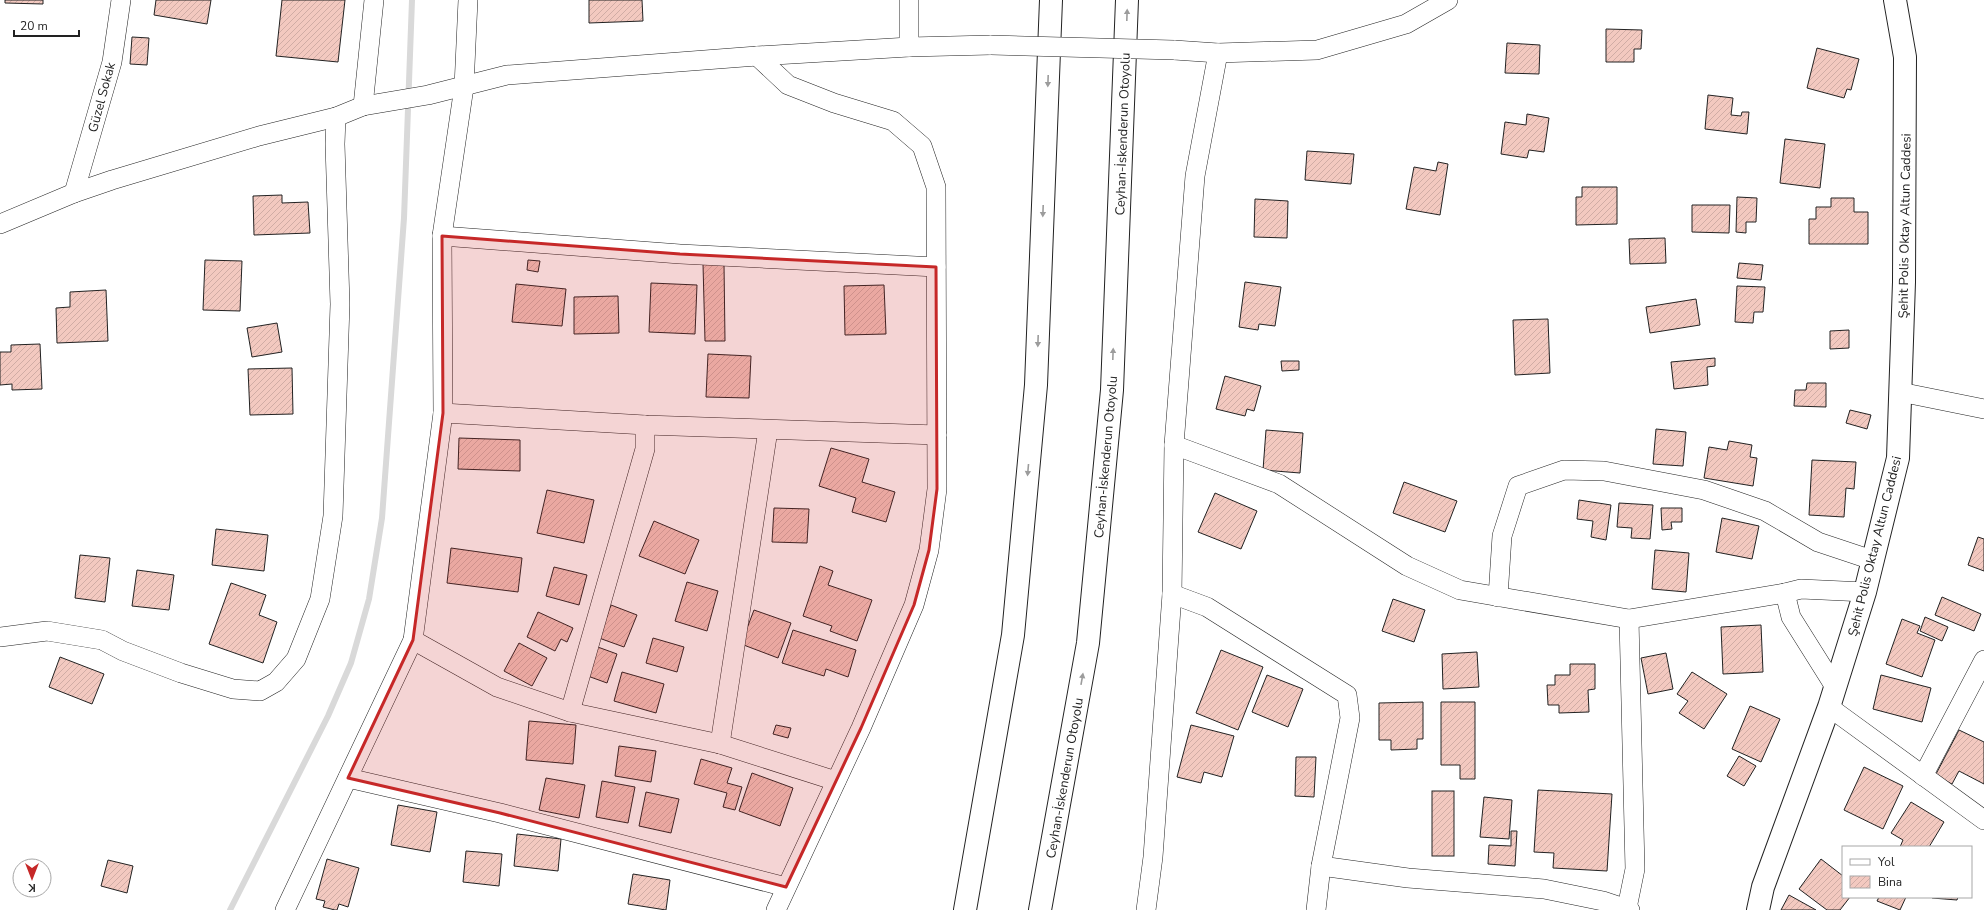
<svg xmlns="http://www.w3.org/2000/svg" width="1984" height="910" font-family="'Nunito Sans',sans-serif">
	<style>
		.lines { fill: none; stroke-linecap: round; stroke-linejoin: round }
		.stream { stroke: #d9d9d9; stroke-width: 6 }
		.building { fill: url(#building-hatch); stroke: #222 }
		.street-casing { stroke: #222; stroke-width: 20 }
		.secondary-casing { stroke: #222; stroke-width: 24 }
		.highway-casing { stroke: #222; stroke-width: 24 }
		.street { stroke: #fff; stroke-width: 19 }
		.secondary { stroke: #fff; stroke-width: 22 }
		.highway { stroke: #fff; stroke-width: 22 }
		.street-bridge-casing { stroke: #222; stroke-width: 20; stroke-linecap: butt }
		.street-bridge { stroke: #fff; stroke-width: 19 }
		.oneway { fill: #9c9c9c }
		.marked { fill: #c62828; fill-opacity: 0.2; stroke: #c62828; stroke-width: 3; stroke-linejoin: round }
		.labels { text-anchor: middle; stroke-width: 3; stroke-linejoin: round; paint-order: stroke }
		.street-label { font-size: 13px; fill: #222; stroke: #fff }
	</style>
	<defs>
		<pattern id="building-hatch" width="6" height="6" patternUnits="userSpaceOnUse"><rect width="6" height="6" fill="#f3c9c0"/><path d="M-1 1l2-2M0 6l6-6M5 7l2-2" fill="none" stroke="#d0aca5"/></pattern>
	</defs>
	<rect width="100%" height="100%" fill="#fff"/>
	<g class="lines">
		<polyline class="stream" points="230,910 328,716 351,663 369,599 382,518 404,218 412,0"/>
	</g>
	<g class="building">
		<polygon points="5,0 43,0 43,4 5,3"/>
		<polygon points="156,0 211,0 207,24 154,15"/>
		<polygon points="282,0 345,0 338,62 276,56"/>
		<polygon points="589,0 642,0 643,21 589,23"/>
		<polygon points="1606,29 1642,30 1641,49 1634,49 1634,62 1606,62"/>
		<polygon points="132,37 149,38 147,65 130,64"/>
		<polygon points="1507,43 1540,45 1539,74 1505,73"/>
		<polygon points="1817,48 1859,59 1851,90 1847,89 1844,98 1807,88"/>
		<polygon points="1708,95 1733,98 1731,115 1741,116 1742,112 1749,112 1747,134 1705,129"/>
		<polygon points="1527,114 1549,118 1544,152 1529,150 1527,158 1501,154 1505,122 1526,125"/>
		<polygon points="1785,139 1825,144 1820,188 1780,183"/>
		<polygon points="1307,151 1354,154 1351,184 1305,180"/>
		<polygon points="1438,162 1448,164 1440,215 1406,209 1414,167 1436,171"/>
		<polygon points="1582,187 1617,187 1617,224 1576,225 1576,197 1582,197"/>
		<polygon points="282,195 282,203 308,202 310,233 254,235 253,196"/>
		<polygon points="1737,197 1757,198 1756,222 1746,222 1746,233 1736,232"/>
		<polygon points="1831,198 1854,198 1854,212 1868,212 1868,244 1809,244 1809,219 1816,219 1816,207 1831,207"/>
		<polygon points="1255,199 1288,201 1287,238 1254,237"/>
		<polygon points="1692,205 1730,205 1729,233 1692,232"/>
		<polygon points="1665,238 1666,263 1630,264 1629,239"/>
		<polygon points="205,260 242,261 240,311 203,310"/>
		<polygon points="528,260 540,261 538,272 527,270"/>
		<polygon points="1739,263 1763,265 1761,280 1737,278"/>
		<polygon points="703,264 724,264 725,341 705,341"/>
		<polygon points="1245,282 1281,287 1275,326 1259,324 1258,330 1239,327"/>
		<polygon points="651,283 697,285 695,334 649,332"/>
		<polygon points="516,284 566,289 562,326 512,322"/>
		<polygon points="884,285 886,334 845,335 844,286"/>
		<polygon points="1737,286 1765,287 1763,312 1754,312 1753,323 1735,322"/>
		<polygon points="106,290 108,341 57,343 56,308 70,307 70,292"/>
		<polygon points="618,296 619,333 574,334 574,297"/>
		<polygon points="1696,299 1700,325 1650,333 1646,307"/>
		<polygon points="1548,319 1550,373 1515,375 1513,320"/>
		<polygon points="277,323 282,352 252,357 247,328"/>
		<polygon points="1849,330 1849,348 1830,349 1830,331"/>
		<polygon points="40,344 42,389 12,390 12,384 0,385 0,352 11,352 11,345"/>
		<polygon points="708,354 751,356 749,398 706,397"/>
		<polygon points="1715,358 1715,366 1707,367 1708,385 1674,389 1671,362"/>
		<polygon points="1281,361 1299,361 1299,370 1282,371"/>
		<polygon points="292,368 293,414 250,415 248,369"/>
		<polygon points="1225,376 1261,386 1254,411 1247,409 1245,416 1216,409"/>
		<polygon points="1807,383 1826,383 1826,407 1794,406 1795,390 1806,390"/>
		<polygon points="1850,410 1871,415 1867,429 1846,423"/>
		<polygon points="1656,429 1686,432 1683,466 1653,464"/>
		<polygon points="1266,430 1303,433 1300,473 1263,470"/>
		<polygon points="459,438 520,440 520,471 458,469"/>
		<polygon points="1729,441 1752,445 1750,457 1757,458 1753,486 1704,478 1709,447 1727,450"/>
		<polygon points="831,448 869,459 862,482 895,492 886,522 852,512 856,498 819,486"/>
		<polygon points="1812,460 1856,462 1854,489 1846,488 1844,517 1809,515"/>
		<polygon points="1404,482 1457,501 1445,532 1393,513"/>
		<polygon points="547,490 594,500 584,543 537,533"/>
		<polygon points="1215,493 1257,511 1241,549 1198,532"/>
		<polygon points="1579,500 1611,505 1606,540 1591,537 1593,521 1577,519"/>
		<polygon points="1619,503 1653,505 1650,539 1631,538 1632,528 1617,527"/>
		<polygon points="774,508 809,509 807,543 772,542"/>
		<polygon points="1661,508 1682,508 1682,522 1671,522 1672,529 1662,530"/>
		<polygon points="1722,518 1759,526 1752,559 1716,552"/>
		<polygon points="654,521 699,540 685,574 639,556"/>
		<polygon points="216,529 268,535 264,571 212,565"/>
		<polygon points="1978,537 1984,539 1984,571 1968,565"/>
		<polygon points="451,548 522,558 518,592 447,583"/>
		<polygon points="1655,550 1689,553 1686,592 1652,589"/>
		<polygon points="80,555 110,558 105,602 75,598"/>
		<polygon points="820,566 833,571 828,585 872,600 857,641 830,631 832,626 803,616"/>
		<polygon points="554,567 587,575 579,605 546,596"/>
		<polygon points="137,570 174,575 169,610 132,606"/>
		<polygon points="687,582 718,591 707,631 675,621"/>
		<polygon points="231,583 266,595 259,615 277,622 263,663 209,644"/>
		<polygon points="1942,597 1981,614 1974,631 1935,615"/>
		<polygon points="1393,599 1425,610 1414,642 1382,631"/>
		<polygon points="611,605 637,615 624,647 599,638"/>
		<polygon points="754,610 791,623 778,658 741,644"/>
		<polygon points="538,612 573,628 567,642 561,639 555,651 527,637"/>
		<polygon points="1925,617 1948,627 1942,641 1920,631"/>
		<polygon points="1902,619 1920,626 1917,633 1935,640 1922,677 1886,664"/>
		<polygon points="1761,625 1763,672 1723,674 1721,627"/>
		<polygon points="793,630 856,650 848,677 826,669 824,676 782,663"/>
		<polygon points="653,638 684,647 677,672 646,663"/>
		<polygon points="519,643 547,658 532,686 504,671"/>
		<polygon points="595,646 617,654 607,683 585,675"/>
		<polygon points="1221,650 1263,667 1238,730 1196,713"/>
		<polygon points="1477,652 1479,687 1443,689 1442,654"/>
		<polygon points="1666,653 1673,689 1648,694 1641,658"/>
		<polygon points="60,657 104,674 92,704 49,687"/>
		<polygon points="1570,664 1595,664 1595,689 1588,690 1589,712 1559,713 1559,705 1548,705 1547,685 1555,685 1555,675 1570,675"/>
		<polygon points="622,672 664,684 656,713 614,701"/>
		<polygon points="1692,672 1727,694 1704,729 1679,713 1688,701 1677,694"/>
		<polygon points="1267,675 1303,689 1288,727 1252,712"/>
		<polygon points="1881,675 1931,688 1922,722 1873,709"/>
		<polygon points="1423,702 1423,739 1417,739 1417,749 1391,750 1391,740 1379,740 1379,703"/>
		<polygon points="1441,702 1475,702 1475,779 1460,779 1460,765 1441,765"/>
		<polygon points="1750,706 1780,719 1761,762 1732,749"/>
		<polygon points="529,721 576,725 573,764 526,760"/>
		<polygon points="776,725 791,728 788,738 773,734"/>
		<polygon points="1191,725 1234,736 1222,777 1204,772 1201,783 1177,777"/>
		<polygon points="1959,730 1984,742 1984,784 1959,771 1952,784 1935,776"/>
		<polygon points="619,746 656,751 651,782 615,776"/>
		<polygon points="1739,756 1756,766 1744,786 1727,776"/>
		<polygon points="1296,757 1316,757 1314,797 1295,796"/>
		<polygon points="701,759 732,768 727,783 742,787 735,810 723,807 727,793 694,784"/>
		<polygon points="1864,767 1903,786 1883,829 1844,810"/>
		<polygon points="752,773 793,788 780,826 739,811"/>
		<polygon points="546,778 585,785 579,818 539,810"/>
		<polygon points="602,781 635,787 628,823 596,817"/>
		<polygon points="1538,790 1612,794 1607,871 1553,868 1554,853 1534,852"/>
		<rect x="1432" y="791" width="22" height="65"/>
		<polygon points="646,792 679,799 671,833 639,826"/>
		<polygon points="1484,797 1512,800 1509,839 1480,837"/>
		<polygon points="1911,802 1944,822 1929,847 1900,847 1903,840 1891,833"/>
		<polygon points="398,805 437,812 430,852 391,845"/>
		<polygon points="1511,831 1517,831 1515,866 1488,864 1489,845 1511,846"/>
		<polygon points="517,834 561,839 558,871 514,866"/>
		<polygon points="466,851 502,854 499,886 463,882"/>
		<polygon points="327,859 359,868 348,907 339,904 337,910 335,910 323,907 325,901 316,899"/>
		<polygon points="1821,859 1843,876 1843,897 1850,897 1840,910 1827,910 1799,889"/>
		<polygon points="108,860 133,866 127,893 101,886"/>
		<polygon points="633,874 670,880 666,910 628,904"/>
		<polygon points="1789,895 1816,910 1781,910"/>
		<polygon points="1879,897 1906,897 1900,910 1877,901"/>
		<polygon points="1932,897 1958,897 1957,900 1932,898"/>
	</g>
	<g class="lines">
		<defs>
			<g id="street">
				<polyline points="909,0 909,47"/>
				<polyline points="1174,50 1218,53 1317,50 1406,24 1448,0"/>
				<polyline points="757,56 788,85 834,103 893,121 922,146 936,187 937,489 929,550 914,605 861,728 776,910"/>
				<polyline points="363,106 374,0"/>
				<polyline points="74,193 112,62 121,0"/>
				<polyline points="0,224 74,193 112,180 259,136 336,117 363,106 428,95 507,75 757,56 909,47 991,45"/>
				<polyline points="442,236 680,254 936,267"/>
				<polyline points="1900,392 1984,409"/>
				<polyline points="443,413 645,425 937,435"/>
				<polyline points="1174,445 1279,484 1407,566 1460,590 1629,619 1785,593 1801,589 1865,592"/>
				<polyline points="1785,593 1791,617 1835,687"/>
				<polyline points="1172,594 1207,607 1347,695 1350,718 1321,866 1316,910"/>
				<polyline points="1498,597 1502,536 1518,486 1564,470 1604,471 1704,490 1765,511 1818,542 1872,560"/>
				<polyline points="0,637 47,631 102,640 123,651 181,673 233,689 260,691 276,682 296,659 320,599 333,516 340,304 335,144 336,117"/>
				<polyline points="413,640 497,687 570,712 720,744 836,781"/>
				<polyline points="1829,707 1984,820"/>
				<polyline points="570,712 645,449 645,425"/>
				<polyline points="720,744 768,430"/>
				<polyline points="1923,776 1984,660"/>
				<polyline points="348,778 500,813 786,887"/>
				<polyline points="1321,866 1408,878 1544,889 1603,901 1630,910"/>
				<polyline points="1627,908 1635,869 1629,619"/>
				<polyline points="285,910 413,640 443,413 442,236 464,87 468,0"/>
				<polyline points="1146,910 1153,857 1172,594 1174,445 1195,176 1218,53"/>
			</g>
			<polyline id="secondary" points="1758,910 1763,887 1829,707 1865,592 1898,458 1904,282 1905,57 1895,0"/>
			<g id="highway">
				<polyline points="965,910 1013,635 1036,385 1051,0"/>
				<polyline points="1040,910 1088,643 1112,390 1127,0"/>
			</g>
		</defs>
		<use href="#street" class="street-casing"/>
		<use href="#secondary" class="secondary-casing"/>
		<use href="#highway" class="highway-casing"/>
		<use href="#street" class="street"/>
		<use href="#secondary" class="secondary"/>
		<use href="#highway" class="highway"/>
		<defs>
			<polyline id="street-bridge" points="991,45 1174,50"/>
		</defs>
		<use href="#street-bridge" class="street-bridge-casing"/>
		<use href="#street-bridge" class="street-bridge"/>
	</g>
	<defs><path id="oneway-solid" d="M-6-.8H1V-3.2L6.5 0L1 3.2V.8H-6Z"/></defs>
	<g class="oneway">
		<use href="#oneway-solid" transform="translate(1127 15) rotate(-88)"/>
		<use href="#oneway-solid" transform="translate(1048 81) rotate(92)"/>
		<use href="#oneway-solid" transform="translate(1043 211) rotate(92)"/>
		<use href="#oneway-solid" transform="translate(1038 341) rotate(92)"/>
		<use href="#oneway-solid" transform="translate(1113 354) rotate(-88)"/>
		<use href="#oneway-solid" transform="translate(1028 470) rotate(95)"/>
		<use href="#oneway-solid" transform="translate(1082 679) rotate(-80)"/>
	</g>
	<path class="marked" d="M442,236L680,254L936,267L937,489L929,550L914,605L861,728L786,887L500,813L348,778L413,640L443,413Z"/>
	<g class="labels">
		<g class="street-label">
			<text transform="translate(101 97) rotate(-75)" y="5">Güzel Sokak</text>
			<text transform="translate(1122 134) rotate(-88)" y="5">Ceyhan-İskenderun Otoyolu</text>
			<text transform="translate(1904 226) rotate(-89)" y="5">Şehit Polis Oktay Altun Caddesi</text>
			<text transform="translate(1105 457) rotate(-85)" y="5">Ceyhan-İskenderun Otoyolu</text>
			<text transform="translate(1874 546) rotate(-76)" y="5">Şehit Polis Oktay Altun Caddesi</text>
			<text transform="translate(1064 778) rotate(-80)" y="5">Ceyhan-İskenderun Otoyolu</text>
		</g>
	</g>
	<rect x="1842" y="846" width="130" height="52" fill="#ffffff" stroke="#a7a7a7"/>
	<rect x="1850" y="859" width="20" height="6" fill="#ffffff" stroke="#a7a7a7"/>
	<text x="1878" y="866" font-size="12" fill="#222222">Yol</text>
	<rect x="1850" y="876" width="20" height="12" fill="url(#building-hatch)" stroke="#a7a7a7"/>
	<text x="1878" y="886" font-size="12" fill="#222222">Bina</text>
	<g transform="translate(32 878) rotate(180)"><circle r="19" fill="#ffffff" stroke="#a7a7a7"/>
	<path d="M0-3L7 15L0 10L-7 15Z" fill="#c62828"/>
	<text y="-6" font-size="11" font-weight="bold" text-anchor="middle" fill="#222222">K</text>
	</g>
	<path d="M14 30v6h65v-6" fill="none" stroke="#222222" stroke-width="2"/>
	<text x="20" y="30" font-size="12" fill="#222222" stroke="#ffffff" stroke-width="3" paint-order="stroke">20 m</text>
</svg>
